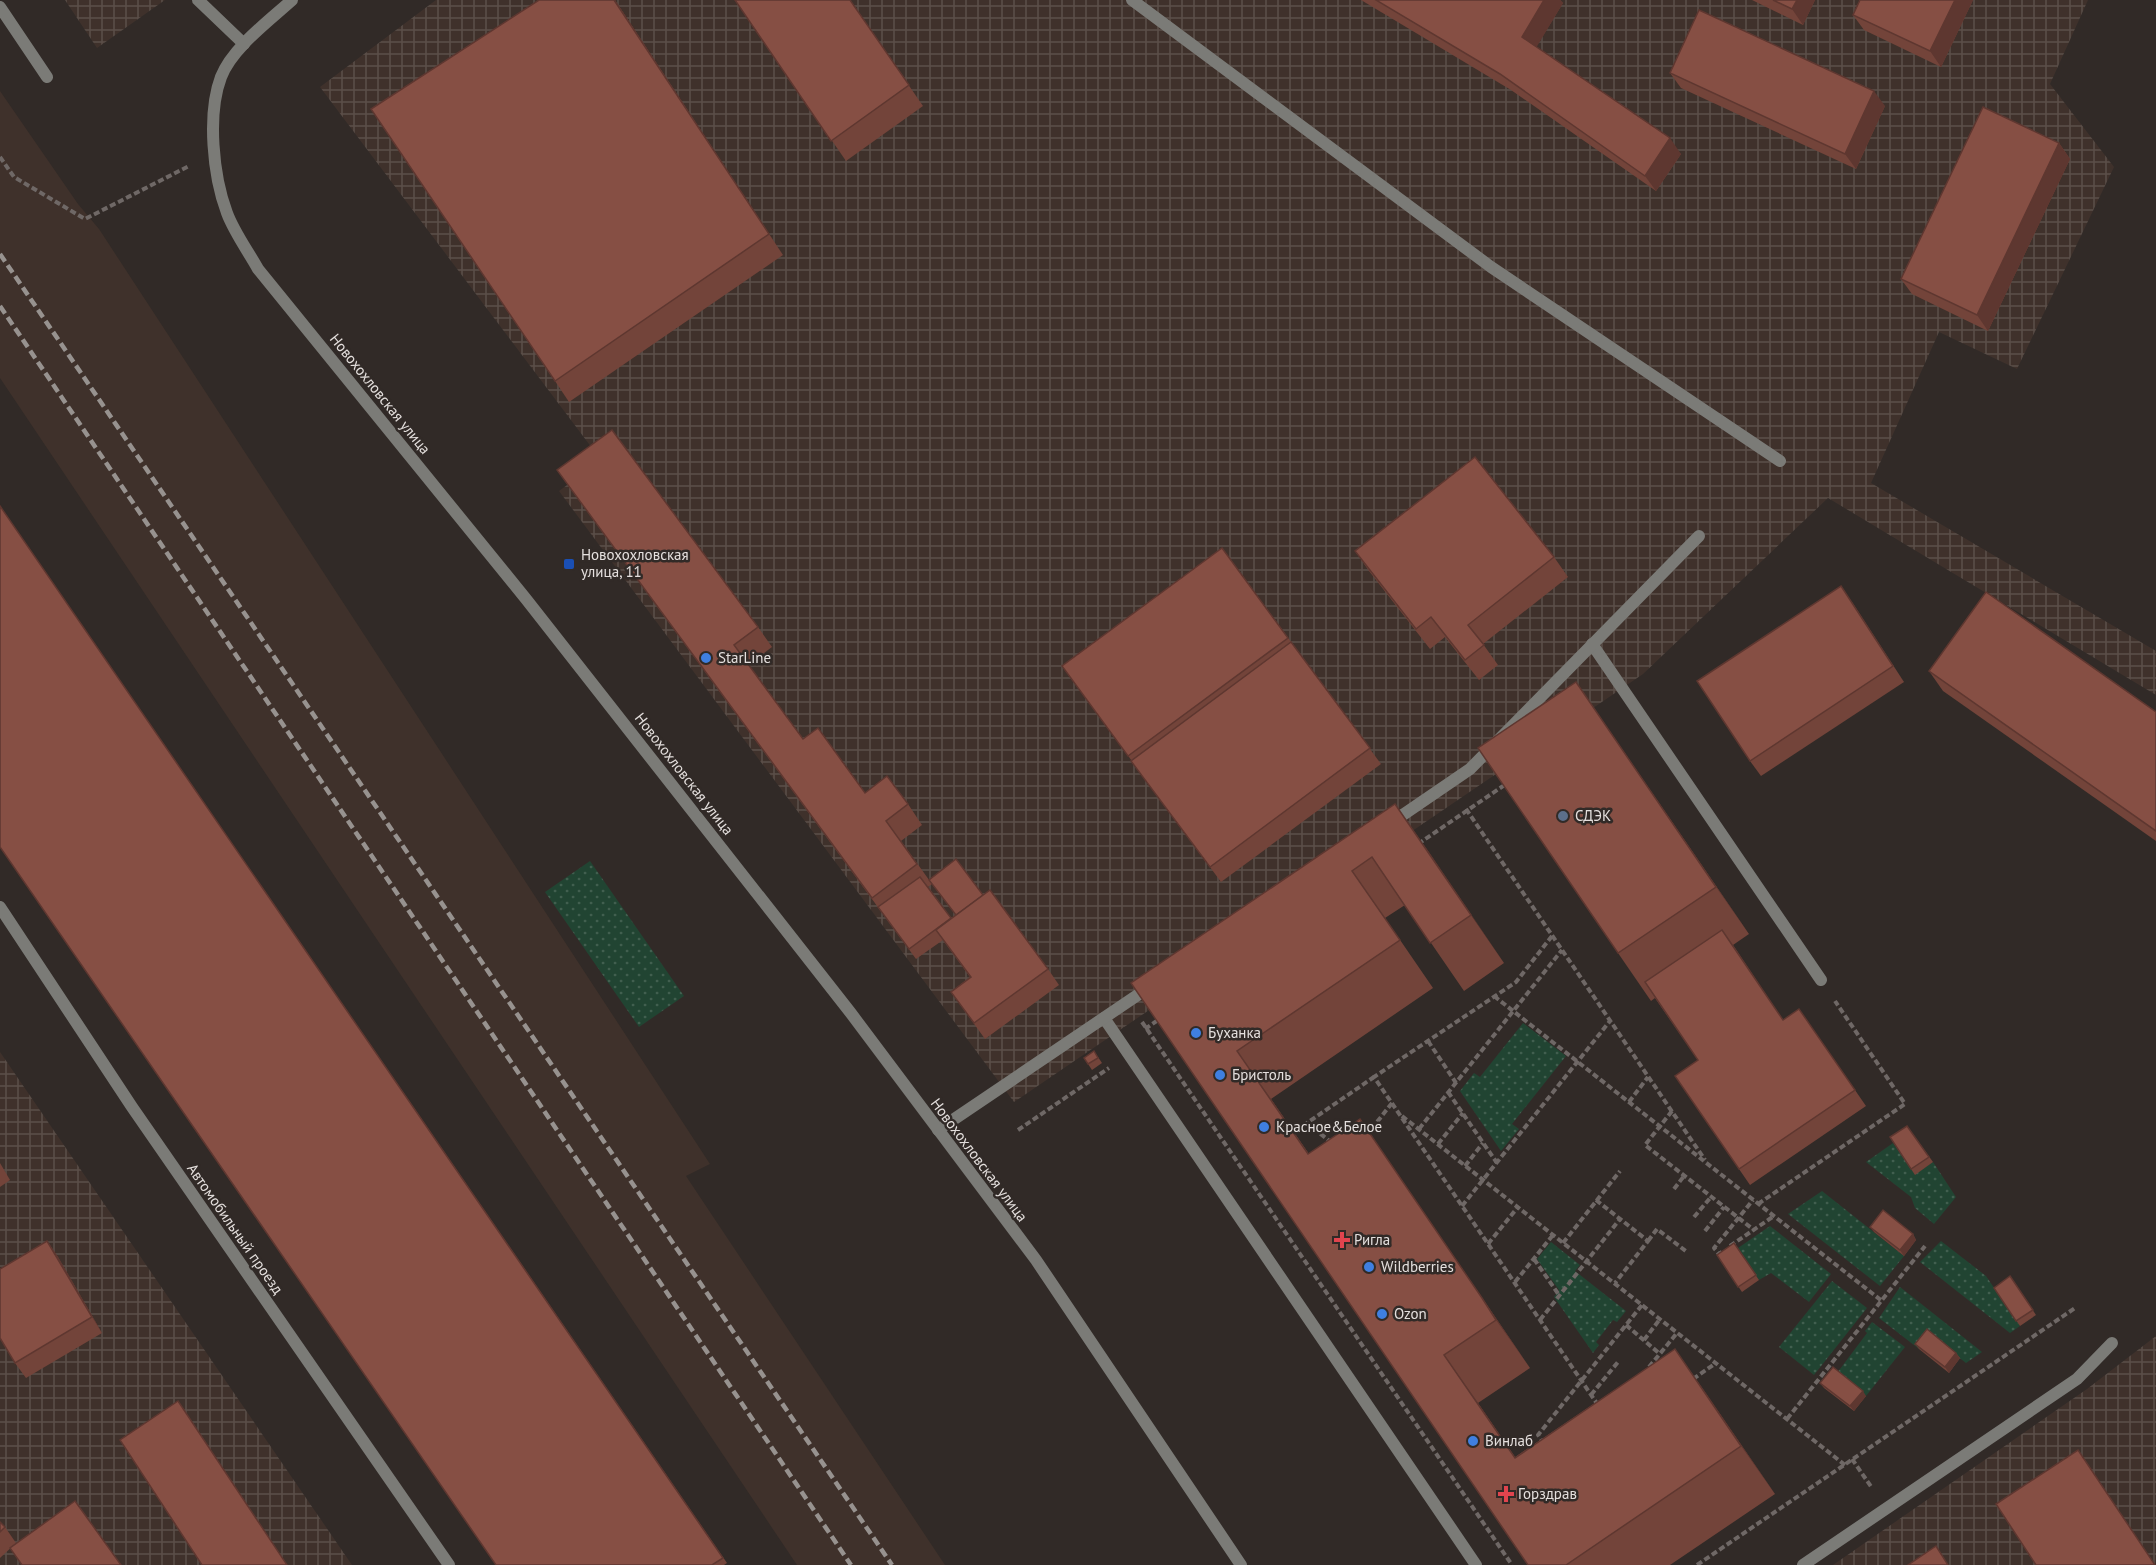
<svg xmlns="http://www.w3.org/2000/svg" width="2156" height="1565" font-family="'PT Sans',sans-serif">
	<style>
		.industrial { fill: url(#industrial-grid) }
		.built { fill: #3f312b }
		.grass { fill: url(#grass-dots) }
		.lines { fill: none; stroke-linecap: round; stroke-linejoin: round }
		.path { stroke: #6f6866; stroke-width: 4; stroke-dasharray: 6 3; stroke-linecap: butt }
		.service { stroke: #7b7b77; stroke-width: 12 }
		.tertiary { stroke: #7b7b77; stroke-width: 12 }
		.rail { stroke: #97928f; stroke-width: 4.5; stroke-dasharray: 9 4.5; stroke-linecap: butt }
		.wall { fill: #73443a }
		.shaded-wall { fill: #5e3730 }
		.building { fill: #864f44; stroke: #5e3730; stroke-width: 1.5 }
		.transit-dot { fill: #1a4fb4; stroke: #312a27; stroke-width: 2 }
		.shop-dot { fill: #3f7fe0; stroke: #312a27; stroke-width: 2 }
		.service-dot { fill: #5c6f8a; stroke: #312a27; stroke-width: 2 }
		.health-dot { fill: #e0444e; stroke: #312a27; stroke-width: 2 }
		.labels { text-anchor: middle; stroke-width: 5; stroke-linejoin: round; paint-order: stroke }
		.street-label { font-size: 15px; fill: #e5e0de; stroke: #312a27 }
		.poi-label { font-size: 15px; fill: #e5e0de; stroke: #312a27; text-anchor: start }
	</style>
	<defs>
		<pattern id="industrial-grid" width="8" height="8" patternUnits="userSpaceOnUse" patternTransform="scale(1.5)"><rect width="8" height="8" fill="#3f312b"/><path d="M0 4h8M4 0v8" fill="none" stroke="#5b4f49"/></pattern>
		<pattern id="grass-dots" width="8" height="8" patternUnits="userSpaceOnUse" patternTransform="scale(1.5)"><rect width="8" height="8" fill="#214432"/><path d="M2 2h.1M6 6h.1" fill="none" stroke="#415f4f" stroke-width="1.8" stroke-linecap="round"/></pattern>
	</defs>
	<rect width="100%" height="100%" fill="#312a27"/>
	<g class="industrial">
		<polygon points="65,0 165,0 97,48"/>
		<polygon points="436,0 2088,0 2050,84 2114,167 2017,369 1939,332 1871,483 2156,651 2156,695 1828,498 1643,674 1014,1102 559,491 601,460 320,87"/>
		<polygon points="0,1052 352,1565 0,1565"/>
		<polygon points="2156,1336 2156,1565 1833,1565 2087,1389"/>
	</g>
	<polygon class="built" points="0,91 78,204 99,229 710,1164 686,1176 945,1565 797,1565 0,378"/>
	<g class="grass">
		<polygon points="590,861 684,996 639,1027 545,892"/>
		<polygon points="1523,1023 1566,1056 1512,1124 1519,1129 1501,1151 1460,1091 1474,1073 1480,1077"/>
		<polygon points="1893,1143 1915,1174 1933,1162 1956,1197 1934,1224 1915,1208 1911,1197 1866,1162"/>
		<polygon points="1822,1191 1904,1256 1880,1286 1788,1214"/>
		<polygon points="1770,1226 1831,1274 1809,1302 1771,1273 1759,1280 1738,1248"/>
		<polygon points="1941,1241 1986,1276 2020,1326 2010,1333 1920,1262"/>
		<polygon points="1551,1242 1580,1265 1575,1271 1626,1311 1617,1322 1613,1320 1596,1342 1599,1345 1593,1353 1554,1297 1559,1290 1537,1259"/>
		<polygon points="1832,1281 1867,1308 1814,1375 1779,1347"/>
		<polygon points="1900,1287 1982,1352 1966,1363 1930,1335 1919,1349 1879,1318"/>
		<polygon points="1872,1322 1905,1347 1866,1396 1837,1373 1867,1333 1865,1331"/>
	</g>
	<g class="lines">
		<g class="path">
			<polyline points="0,157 14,177 85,219 189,166"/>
			<polyline points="1466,809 1705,1160"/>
			<polyline points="1418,844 1506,784"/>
			<polyline points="1552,936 1516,982 1374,1077 1598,1405"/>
			<polyline points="1494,996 1882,1301"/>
			<polyline points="1142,1022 1512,1565"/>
			<polyline points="1145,1029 1161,1018"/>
			<polyline points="1428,1041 1456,1083"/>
			<polyline points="1448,1092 1497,1163"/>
			<polyline points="1629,1102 1648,1077"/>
			<polyline points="1672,1111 1645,1145 1754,1230"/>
			<polyline points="1402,1116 1845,1465"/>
			<polyline points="1419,1129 1562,950"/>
			<polyline points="1018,1130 1109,1068"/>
			<polyline points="1366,1136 1392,1103"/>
			<polyline points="1332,1143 1307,1123 1374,1077"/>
			<polyline points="1438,1144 1463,1113"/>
			<polyline points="1465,1166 1483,1143"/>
			<polyline points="1674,1189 1684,1176"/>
			<polyline points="1596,1200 1648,1241 1615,1283"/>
			<polyline points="1758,1204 1905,1104 1835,1001"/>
			<polyline points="1462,1206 1610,1021"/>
			<polyline points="1694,1217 1711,1197"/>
			<polyline points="1705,1231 1724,1207"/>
			<polyline points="1648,1241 1657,1229 1687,1252"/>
			<polyline points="1563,1243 1620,1171"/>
			<polyline points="1488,1244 1518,1207"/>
			<polyline points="1730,1246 1774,1216"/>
			<polyline points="1722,1252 1719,1254 1714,1248 1753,1200"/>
			<polyline points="1534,1259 1559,1295"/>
			<polyline points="1515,1282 1553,1235"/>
			<polyline points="1540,1320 1620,1219"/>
			<polyline points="1626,1325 1660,1354"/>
			<polyline points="1644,1340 1660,1319"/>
			<polyline points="1649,1367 1677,1333"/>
			<polyline points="1693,1379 1716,1363"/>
			<polyline points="1591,1395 1618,1362"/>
			<polyline points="1787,1419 1925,1246"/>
			<polyline points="1544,1444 1538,1435 1642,1305"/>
			<polyline points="1852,1459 1872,1488"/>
			<polyline points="1697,1565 2075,1308"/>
		</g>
		<g class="service">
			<polyline points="198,0 244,44"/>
			<polyline points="1132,0 1491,267 1780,461"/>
			<polyline points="0,7 47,77"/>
			<polyline points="1592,644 1821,980"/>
			<polyline points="1391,823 1470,769 1699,536"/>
			<polyline points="1104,1018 1476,1565"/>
			<polyline points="938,1130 1151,986"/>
			<polyline points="1803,1565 2077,1379 2112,1343"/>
		</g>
		<g class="tertiary">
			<path d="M292,0C270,20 232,48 221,77C207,114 213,176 227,213C234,232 248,251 258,269L526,599L850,1012L1036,1260L1241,1565"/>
			<polyline points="0,907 132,1107 449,1565"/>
		</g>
		<g class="rail">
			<polyline points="0,254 892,1565"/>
			<polyline points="0,306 851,1565"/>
		</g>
	</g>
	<g class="wall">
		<polygon points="615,0 783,255 569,402 555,381"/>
		<polygon points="735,0 850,0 923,106 846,161"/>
		<polygon points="1361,0 1560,0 1563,3 1536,47 1681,154 1656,191 1511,90"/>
		<polygon points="1752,0 1815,0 1803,25"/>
		<polygon points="1860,0 1973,0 1941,67 1864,30 1853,15"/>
		<polygon points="1670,73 1885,106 1856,169 1681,88"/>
		<polygon points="2059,143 2070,159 1988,331 1912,294 1901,279"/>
		<polygon points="557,470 758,627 772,647 748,665 803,739 865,793 908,804 922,825 901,841 932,884 928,887 951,918 956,915 929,880 983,895 1048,969 1059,985 985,1039 951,992 970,977 943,940 916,959"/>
		<polygon points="0,506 727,1563 724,1565 496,1565"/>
		<polygon points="1222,548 1381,764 1221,882 1062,666"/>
		<polygon points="1355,551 1554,557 1568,577 1483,644 1498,665 1479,680 1445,637 1430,649 1369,571"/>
		<polygon points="1852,602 1904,682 1761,776 1750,761"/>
		<polygon points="1929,671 2156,712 2156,841 1943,691"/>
		<polygon points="1609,730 1749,934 1733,945 1783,1020 1799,1009 1866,1106 1750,1185 1675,1076 1698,1060 1655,998 1651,1001 1618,953"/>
		<polygon points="1395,804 1504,963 1464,991 1405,905 1385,918 1433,988 1271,1099 1309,1154 1360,1119 1515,1346 1530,1368 1478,1403 1515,1457 1675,1349 1775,1494 1670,1565 1528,1565 1131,983"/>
		<polygon points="1094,1051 1102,1063 1092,1070 1084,1058"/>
		<polygon points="1907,1126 1933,1162 1915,1175 1890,1137"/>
		<polygon points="0,1163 10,1180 0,1187"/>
		<polygon points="1870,1227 1913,1234 1916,1240 1904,1256 1874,1232"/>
		<polygon points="47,1241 58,1257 102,1333 26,1378 15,1363"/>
		<polygon points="1734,1243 1759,1280 1742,1292 1717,1255"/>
		<polygon points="2010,1276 2036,1315 2020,1326 1994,1288"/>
		<polygon points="1915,1344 1956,1353 1960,1358 1949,1373 1919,1349"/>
		<polygon points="1820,1383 1866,1396 1854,1411 1824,1388"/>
		<polygon points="0,1522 5,1527 16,1543 0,1558"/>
	</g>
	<g class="shaded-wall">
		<polygon points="614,0 615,0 783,255 769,234"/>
		<polygon points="1544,0 1560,0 1563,3 1533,53 1522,37"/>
		<polygon points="1797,0 1815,0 1803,25 1792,9"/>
		<polygon points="1955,0 1973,0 1941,67 1930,51"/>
		<polygon points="1874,91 1885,106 1856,169 1845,154"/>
		<polygon points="1670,138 1681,154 1656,191 1645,176"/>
		<polygon points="2059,143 2070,159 1988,331 1977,315"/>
		<polygon points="1576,682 1609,730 1749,934 1716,887"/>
		<polygon points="1395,804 1429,852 1504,963 1471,915"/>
		<polygon points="1237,1051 1271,1099 1342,1202"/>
		<polygon points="1360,1119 1393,1167 1530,1368 1496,1320"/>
		<polygon points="1913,1234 1916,1240 1904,1256 1900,1250"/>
		<polygon points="47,1241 58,1257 102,1333 92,1317"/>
		<polygon points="1675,1349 1708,1396 1775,1494 1741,1446"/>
		<polygon points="1956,1353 1960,1358 1949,1373 1945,1367"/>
		<polygon points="1444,1355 1478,1403 1548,1506 1515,1458"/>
		<polygon points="1863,1391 1866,1396 1854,1411 1850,1406"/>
	</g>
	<g class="building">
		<polygon points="539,0 614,0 769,234 555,381 371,109"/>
		<polygon points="735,0 850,0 909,85 831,141"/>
		<polygon points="1376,0 1544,0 1522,37 1670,138 1645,176 1500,74"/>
		<polygon points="1773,0 1797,0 1792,9"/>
		<polygon points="1860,0 1955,0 1930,51 1853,15"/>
		<polygon points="1699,10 1874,91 1845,154 1670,73"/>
		<polygon points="1983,107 2059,143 1977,315 1901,279"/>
		<polygon points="612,430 758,627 734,645 803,739 818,728 865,793 887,776 908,804 886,821 917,864 872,898 557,470"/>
		<polygon points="1475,457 1554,557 1468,625 1484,645 1465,660 1431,617 1416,629 1355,551"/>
		<polygon points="0,506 723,1558 712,1565 496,1565 0,847"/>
		<polygon points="1222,548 1288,638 1128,756 1062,666"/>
		<polygon points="1841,586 1893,666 1750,761 1697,681"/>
		<polygon points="1986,592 2156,712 2156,831 1929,671"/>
		<polygon points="1291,642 1370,748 1210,867 1131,761"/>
		<polygon points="1576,682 1716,887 1618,953 1478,748"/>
		<polygon points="1395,804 1471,915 1430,943 1372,857 1352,871 1400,940 1237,1051 1308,1154 1360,1119 1482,1298 1496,1320 1444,1355 1515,1458 1675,1349 1741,1446 1566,1565 1528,1565 1131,983"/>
		<polygon points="956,859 983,895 956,915 929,880"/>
		<polygon points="920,877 951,918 909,949 878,907"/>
		<polygon points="990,890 1048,969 974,1023 951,992 971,977 936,930"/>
		<polygon points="1722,930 1783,1020 1799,1009 1855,1090 1739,1169 1675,1076 1698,1060 1645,982"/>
		<polygon points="1094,1051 1098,1058 1088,1064 1084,1058"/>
		<polygon points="1907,1126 1929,1157 1911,1169 1890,1137"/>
		<polygon points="1883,1210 1913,1234 1900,1250 1870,1227"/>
		<polygon points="47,1241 92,1317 15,1363 0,1338 0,1269"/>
		<polygon points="1734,1243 1756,1275 1738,1287 1717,1255"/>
		<polygon points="2010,1276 2033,1310 2016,1321 1994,1288"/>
		<polygon points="1927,1329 1956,1353 1945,1367 1915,1344"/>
		<polygon points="1833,1367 1863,1391 1850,1406 1820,1383"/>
		<polygon points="178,1401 287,1565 202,1565 120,1440"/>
		<polygon points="2078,1450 2155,1565 2036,1565 1996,1504"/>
		<polygon points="75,1501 121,1565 22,1565 10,1548"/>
		<polygon points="0,1522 5,1527 0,1532"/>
		<polygon points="1936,1546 1948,1565 1908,1565"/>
	</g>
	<rect class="transit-dot" x="563" y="558" width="12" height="12" rx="3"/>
	<g class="shop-dot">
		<circle cx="706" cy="658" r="6"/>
		<circle cx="1196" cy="1033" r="6"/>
		<circle cx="1220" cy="1075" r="6"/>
		<circle cx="1264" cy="1127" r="6"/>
		<circle cx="1369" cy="1267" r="6"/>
		<circle cx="1382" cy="1314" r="6"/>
		<circle cx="1473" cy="1441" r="6"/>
	</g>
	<circle class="service-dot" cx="1563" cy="816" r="6"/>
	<g class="health-dot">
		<path d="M1339 1231h6v6h6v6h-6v6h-6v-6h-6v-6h6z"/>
		<path d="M1503 1485h6v6h6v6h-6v6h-6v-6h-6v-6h6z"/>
	</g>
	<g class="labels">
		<g class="street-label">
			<text transform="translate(380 394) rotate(51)" y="5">Новохохловская улица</text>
			<text transform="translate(684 774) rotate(52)" y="5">Новохохловская улица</text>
			<text transform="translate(979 1160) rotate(53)" y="5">Новохохловская улица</text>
			<text transform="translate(235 1229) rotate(55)" y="5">Автомобильный проезд</text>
		</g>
		<g class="poi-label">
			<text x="581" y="560">Новохохловская<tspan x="581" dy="17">улица, 11</tspan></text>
			<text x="718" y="663">StarLine</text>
			<text x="1575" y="821">СДЭК</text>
			<text x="1208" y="1038">Буханка</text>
			<text x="1232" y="1080">Бристоль</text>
			<text x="1276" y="1132">Красное&amp;Белое</text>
			<text x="1354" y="1245">Ригла</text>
			<text x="1381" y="1272">Wildberries</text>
			<text x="1394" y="1319">Ozon</text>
			<text x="1485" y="1446">Винлаб</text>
			<text x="1518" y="1499">Горздрав</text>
		</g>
	</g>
</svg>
